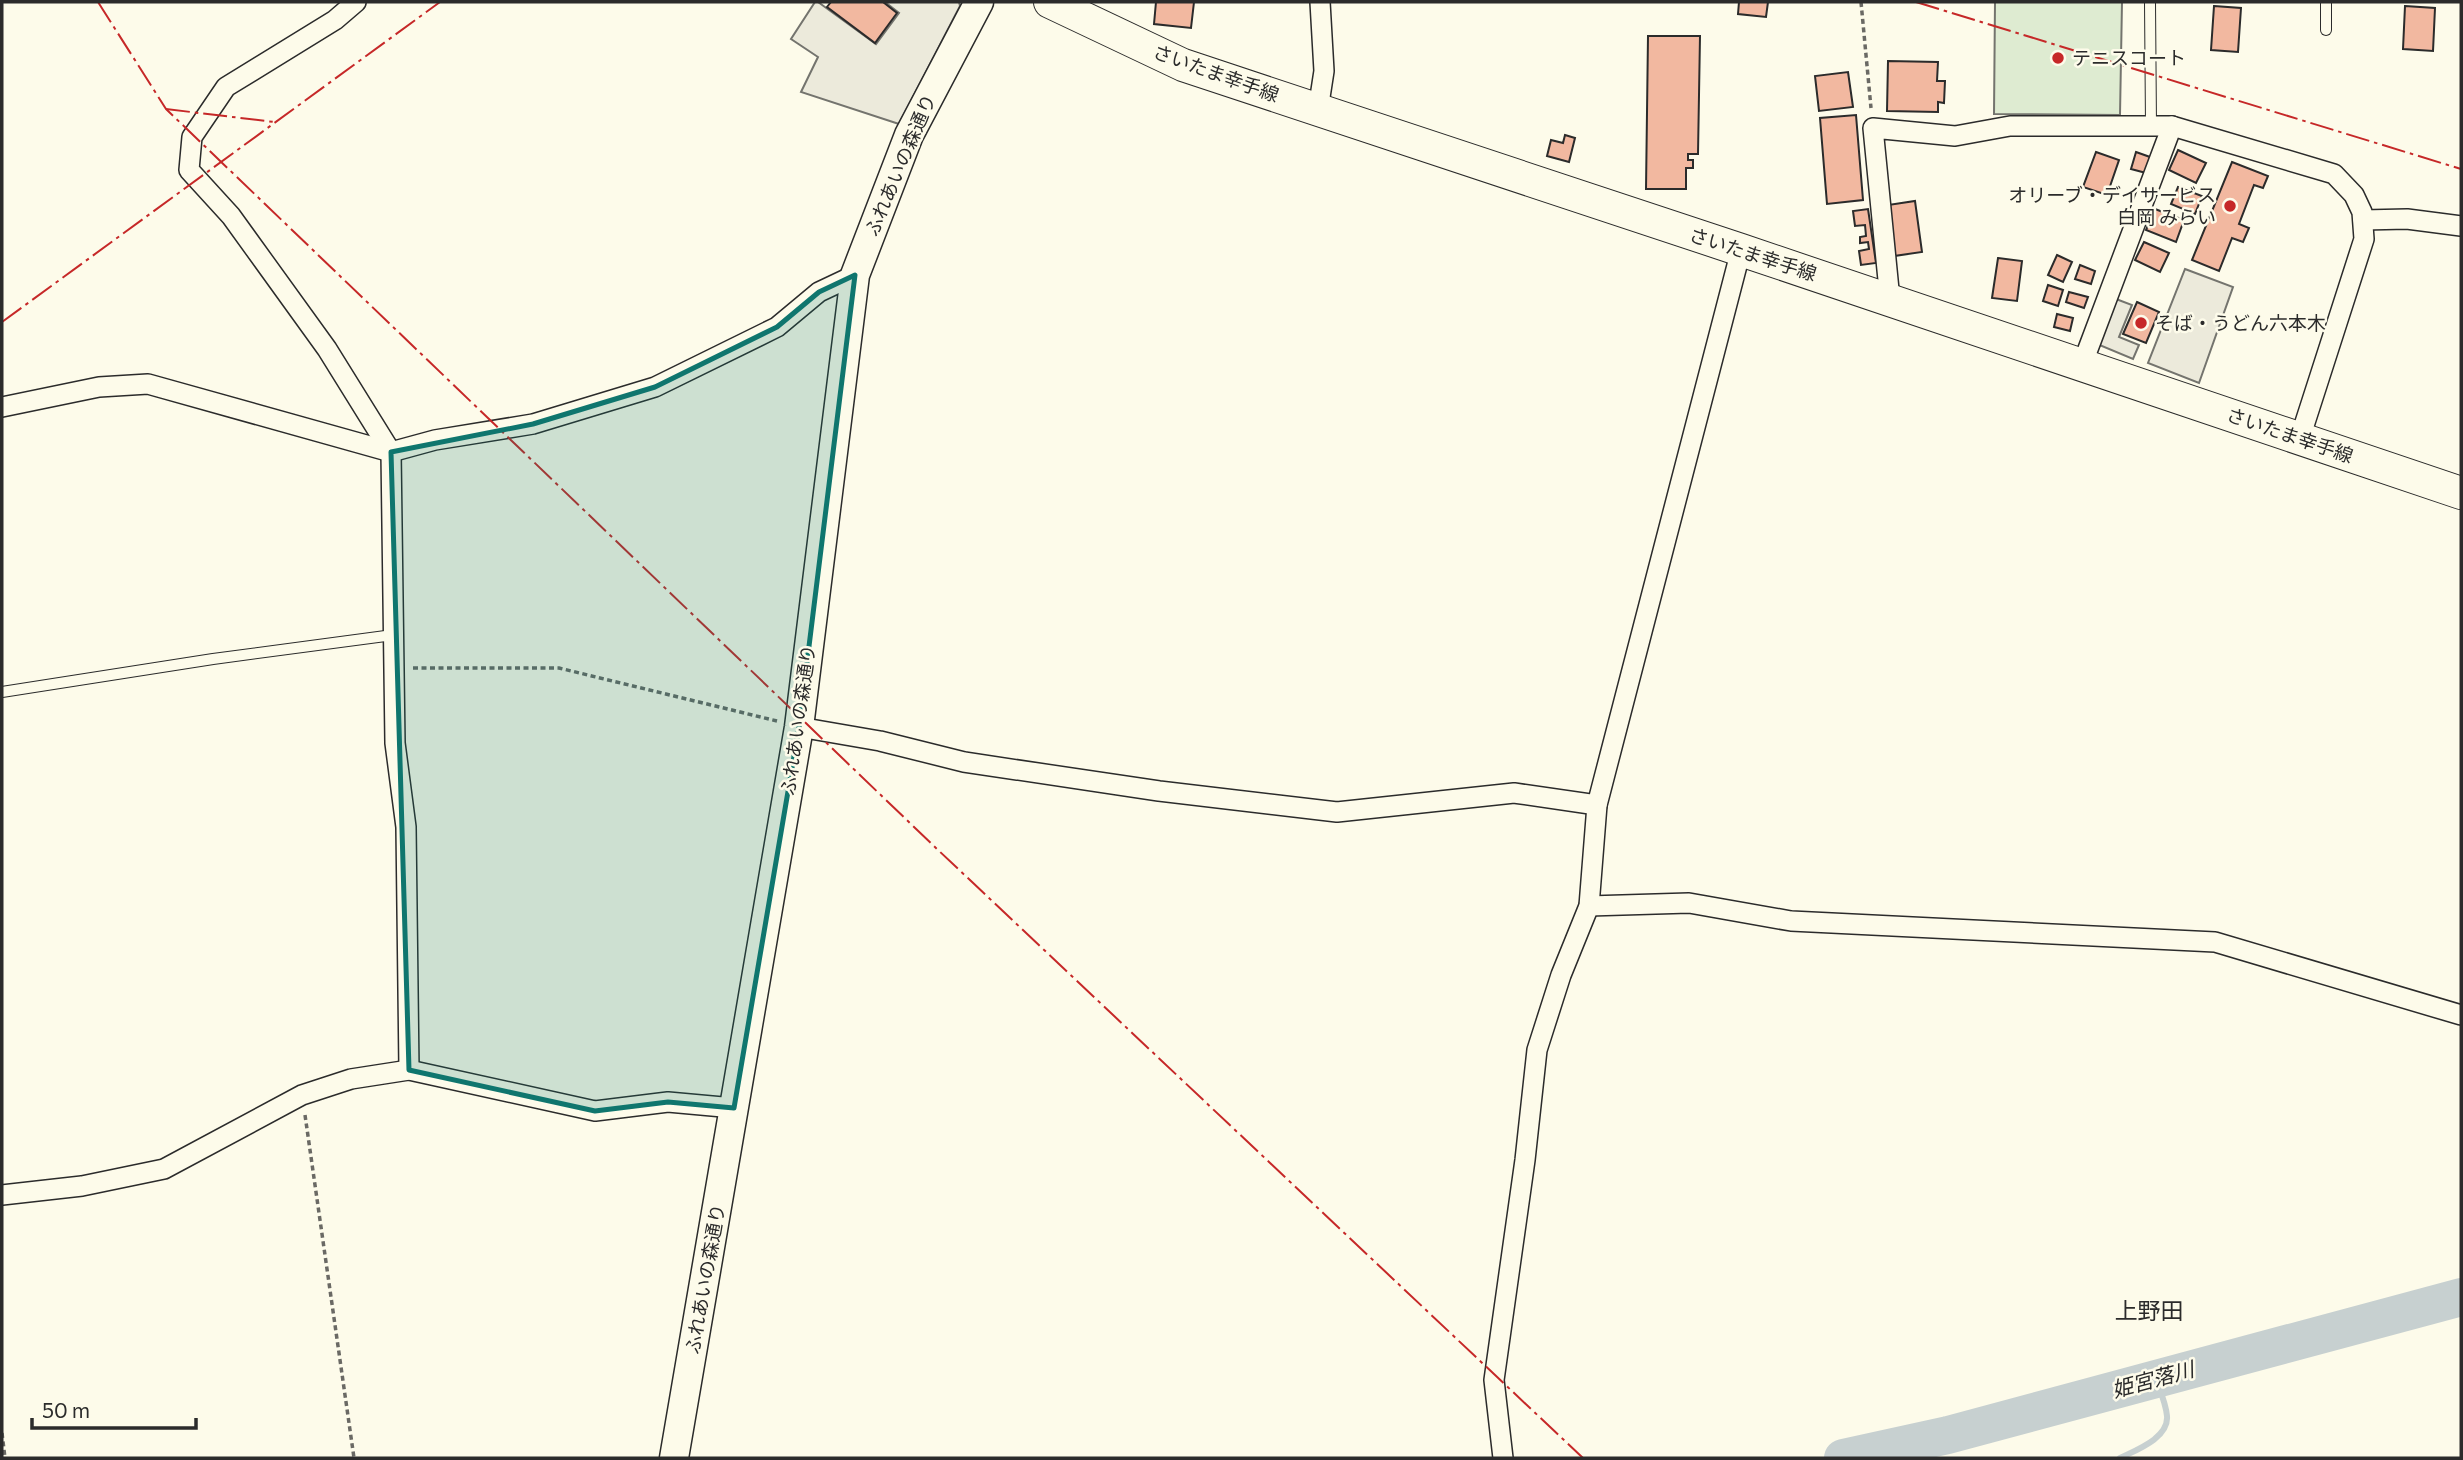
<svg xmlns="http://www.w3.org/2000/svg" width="2463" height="1460" font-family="Commissioner,'Noto Sans JP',sans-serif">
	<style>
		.pitch { fill: #deebd1; stroke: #74746e; stroke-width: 2 }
		.parking { fill: #eceadb; stroke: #74746e; stroke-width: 2 }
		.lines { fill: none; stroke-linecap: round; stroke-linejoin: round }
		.stream { stroke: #c7d0d0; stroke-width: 6 }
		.river { stroke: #c7d0d0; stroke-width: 38 }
		.building { fill: #f2b8a0; stroke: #2b2b2b; stroke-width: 2 }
		.lane-casing { stroke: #2b2b2b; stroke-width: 12 }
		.street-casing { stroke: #2b2b2b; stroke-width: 22 }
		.secondary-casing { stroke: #2b2b2b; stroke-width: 31 }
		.primary-casing { stroke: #2b2b2b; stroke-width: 34 }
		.path { stroke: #6a6964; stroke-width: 3.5; stroke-dasharray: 5 3.5; stroke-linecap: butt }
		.lane { stroke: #fdfbea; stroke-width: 10 }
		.street { stroke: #fdfbea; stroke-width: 19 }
		.secondary { stroke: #fdfbea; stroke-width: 28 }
		.primary { stroke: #fdfbea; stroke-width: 32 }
		.power { stroke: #c62828; stroke-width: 2; stroke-dasharray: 24 5 3.5 5; stroke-linecap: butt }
		.marked { fill: #0f766e; fill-opacity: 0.2; stroke: #0f766e; stroke-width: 5; stroke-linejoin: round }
		.poi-dot { fill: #c62828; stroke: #fdfbea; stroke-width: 2.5 }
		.labels { text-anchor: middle; stroke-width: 5; stroke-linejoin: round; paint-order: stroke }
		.poi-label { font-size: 19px; fill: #2b2b2b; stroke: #fdfbea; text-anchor: start }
		.street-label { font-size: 19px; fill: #2b2b2b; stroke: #fdfbea }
		.water-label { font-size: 21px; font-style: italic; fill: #2b2b2b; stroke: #fdfbea }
		.quarter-label { font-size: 23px; fill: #2b2b2b; stroke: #fdfbea }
	</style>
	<rect width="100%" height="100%" fill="#fdfbea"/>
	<polygon class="pitch" points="1995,2 2122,2 2120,115 1994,114"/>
	<g class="parking">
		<polygon points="815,2 818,2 876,44 899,13 885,2 959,2 960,6 899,124 801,92 818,57 791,39"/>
		<polygon points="2185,269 2233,287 2199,383 2148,363"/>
		<polygon points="2116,299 2132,305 2119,337 2139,345 2133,359 2097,344"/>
	</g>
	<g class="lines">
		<path class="stream" d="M2120,1458C2136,1450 2169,1438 2167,1416C2166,1404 2160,1390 2156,1379"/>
		<polyline class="river" points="1843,1458 1948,1435 2461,1297"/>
	</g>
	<g class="building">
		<polygon points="831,2 883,2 897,13 875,43 827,7"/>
		<polygon points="1156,2 1194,2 1191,28 1154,24"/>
		<polygon points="1739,2 1768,2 1766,17 1738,14"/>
		<polygon points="2214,6 2241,8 2238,52 2211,50"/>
		<polygon points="2405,6 2435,8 2433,51 2403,49"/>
		<polygon points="1648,36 1700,36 1698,154 1688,154 1688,160 1693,160 1693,168 1686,168 1686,189 1646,189"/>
		<polygon points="1888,61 1938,62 1937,81 1945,81 1944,103 1938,102 1938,112 1887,111"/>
		<polygon points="1848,72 1853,107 1819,111 1815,76"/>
		<polygon points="1856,115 1863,200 1827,204 1820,118"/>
		<polygon points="1565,135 1575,138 1569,162 1547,156 1551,140 1563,143"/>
		<polygon points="2178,150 2206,163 2196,183 2169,170"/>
		<polygon points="2096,152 2119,160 2107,195 2083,187"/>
		<polygon points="2136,152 2150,157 2146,173 2131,169"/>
		<polygon points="2232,162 2268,176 2263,188 2254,185 2239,224 2249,228 2243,242 2232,238 2219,271 2192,260"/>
		<polygon points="2178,187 2202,196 2195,214 2171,204"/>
		<polygon points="1915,201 1922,252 1894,256 1888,205"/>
		<polygon points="1868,209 1876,263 1861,265 1859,251 1869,249 1868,242 1860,243 1860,237 1866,236 1865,225 1855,226 1853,211"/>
		<polygon points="2155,209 2184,220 2176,242 2146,230"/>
		<polygon points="2144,242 2169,253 2160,272 2135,260"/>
		<polygon points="2057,255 2072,262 2063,282 2048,275"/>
		<polygon points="1998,258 2022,261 2017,301 1992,298"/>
		<polygon points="2080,265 2095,271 2091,284 2075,279"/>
		<polygon points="2048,285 2063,290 2058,306 2043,301"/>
		<polygon points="2069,292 2088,297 2084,308 2066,302"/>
		<polygon points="2137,302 2159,312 2146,343 2123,334"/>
		<polygon points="2057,314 2073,318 2070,331 2054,327"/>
	</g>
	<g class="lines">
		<defs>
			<g id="lane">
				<polyline points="2150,2 2151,126"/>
				<polyline points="2326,2 2326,30"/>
				<polyline points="2,692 213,659 393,635"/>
			</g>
			<g id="street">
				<polyline points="356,2 335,20 226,87 192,137 189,170 231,216 327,349 391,452 395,743 406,827 409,1070"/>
				<polyline points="1318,110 1324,71 1320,2"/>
				<polyline points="2363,220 2407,219 2461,226"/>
				<polyline points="1890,300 1873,128 1955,136 2010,126 2172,126 2334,174 2354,195 2362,212 2364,239 2300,438"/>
				<polyline points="2082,365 2172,126"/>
				<polyline points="2,407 99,387 148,384 391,452 435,440 533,424 655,387 777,327 819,292 855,275"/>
				<polyline points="799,727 880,741 964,762 1159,791 1337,812 1514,793 1597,805"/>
				<polyline points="1589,906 1689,903 1791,921 2215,942 2461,1015"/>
				<polyline points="2,1195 82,1186 164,1169 302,1095 351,1079 409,1070 595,1111 668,1102 734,1108"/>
				<polyline points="1503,1458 1494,1380 1525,1160 1537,1050 1561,975 1589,906 1597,805 1741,250"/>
			</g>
			<polyline id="secondary" points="674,1458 799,727 855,275 909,135 979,2"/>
			<polyline id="primary" points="1050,2 1183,65 1741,250 2461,493"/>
		</defs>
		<use href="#lane" class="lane-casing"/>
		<use href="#street" class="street-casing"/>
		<use href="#secondary" class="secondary-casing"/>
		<use href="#primary" class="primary-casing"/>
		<g class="path">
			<polyline points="1861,2 1871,108"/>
			<polyline points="413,668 559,668 777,721"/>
			<polyline points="305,1115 354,1458"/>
			<polyline points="2,1433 5,1458"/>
		</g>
		<use href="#lane" class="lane"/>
		<use href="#street" class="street"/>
		<use href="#secondary" class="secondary"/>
		<use href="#primary" class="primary"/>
		<g class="power">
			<polyline points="98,2 166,109 937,849 1583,1458"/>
			<polyline points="1916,2 2461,169"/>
			<polyline points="166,109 274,122"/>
			<polyline points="2,322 440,2"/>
		</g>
	</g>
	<path class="marked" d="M855,275L799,727L734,1108L668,1102L595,1111L409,1070L391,452L533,424L655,387L777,327L819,292Z"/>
	<g class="poi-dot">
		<circle cx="2058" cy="58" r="7"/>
		<circle cx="2230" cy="206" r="7"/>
		<circle cx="2141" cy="323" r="7"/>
	</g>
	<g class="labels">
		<g class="poi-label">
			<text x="2072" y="65">テニスコート</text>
			<text x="2216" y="202" text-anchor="end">オリーブ・デイサービス<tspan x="2216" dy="22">白岡 みらい</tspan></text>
			<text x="2155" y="330">そば・うどん六本木</text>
		</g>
		<g class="street-label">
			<text transform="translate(1216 73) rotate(20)" y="7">さいたま幸手線</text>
			<text transform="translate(900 165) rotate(-67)" y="7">ふれあいの森通り</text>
			<text transform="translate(1753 254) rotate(18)" y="7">さいたま幸手線</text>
			<text transform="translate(2290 435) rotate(19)" y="7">さいたま幸手線</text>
			<text transform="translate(798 720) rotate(-82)" y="7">ふれあいの森通り</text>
			<text transform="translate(705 1279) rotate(-80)" y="7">ふれあいの森通り</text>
		</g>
		<g class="water-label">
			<text transform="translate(2153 1380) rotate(-15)" y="7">姫宮落川</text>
		</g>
		<g class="quarter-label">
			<text x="2149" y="1319">上野田</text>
		</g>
	</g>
	<rect width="2463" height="1460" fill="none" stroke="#2b2b2b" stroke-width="7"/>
	<path d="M32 1418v10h164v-10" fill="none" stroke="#2b2b2b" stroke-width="3.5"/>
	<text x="42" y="1418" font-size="21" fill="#2b2b2b" stroke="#fdfbea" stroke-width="5" paint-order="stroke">50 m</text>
</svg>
